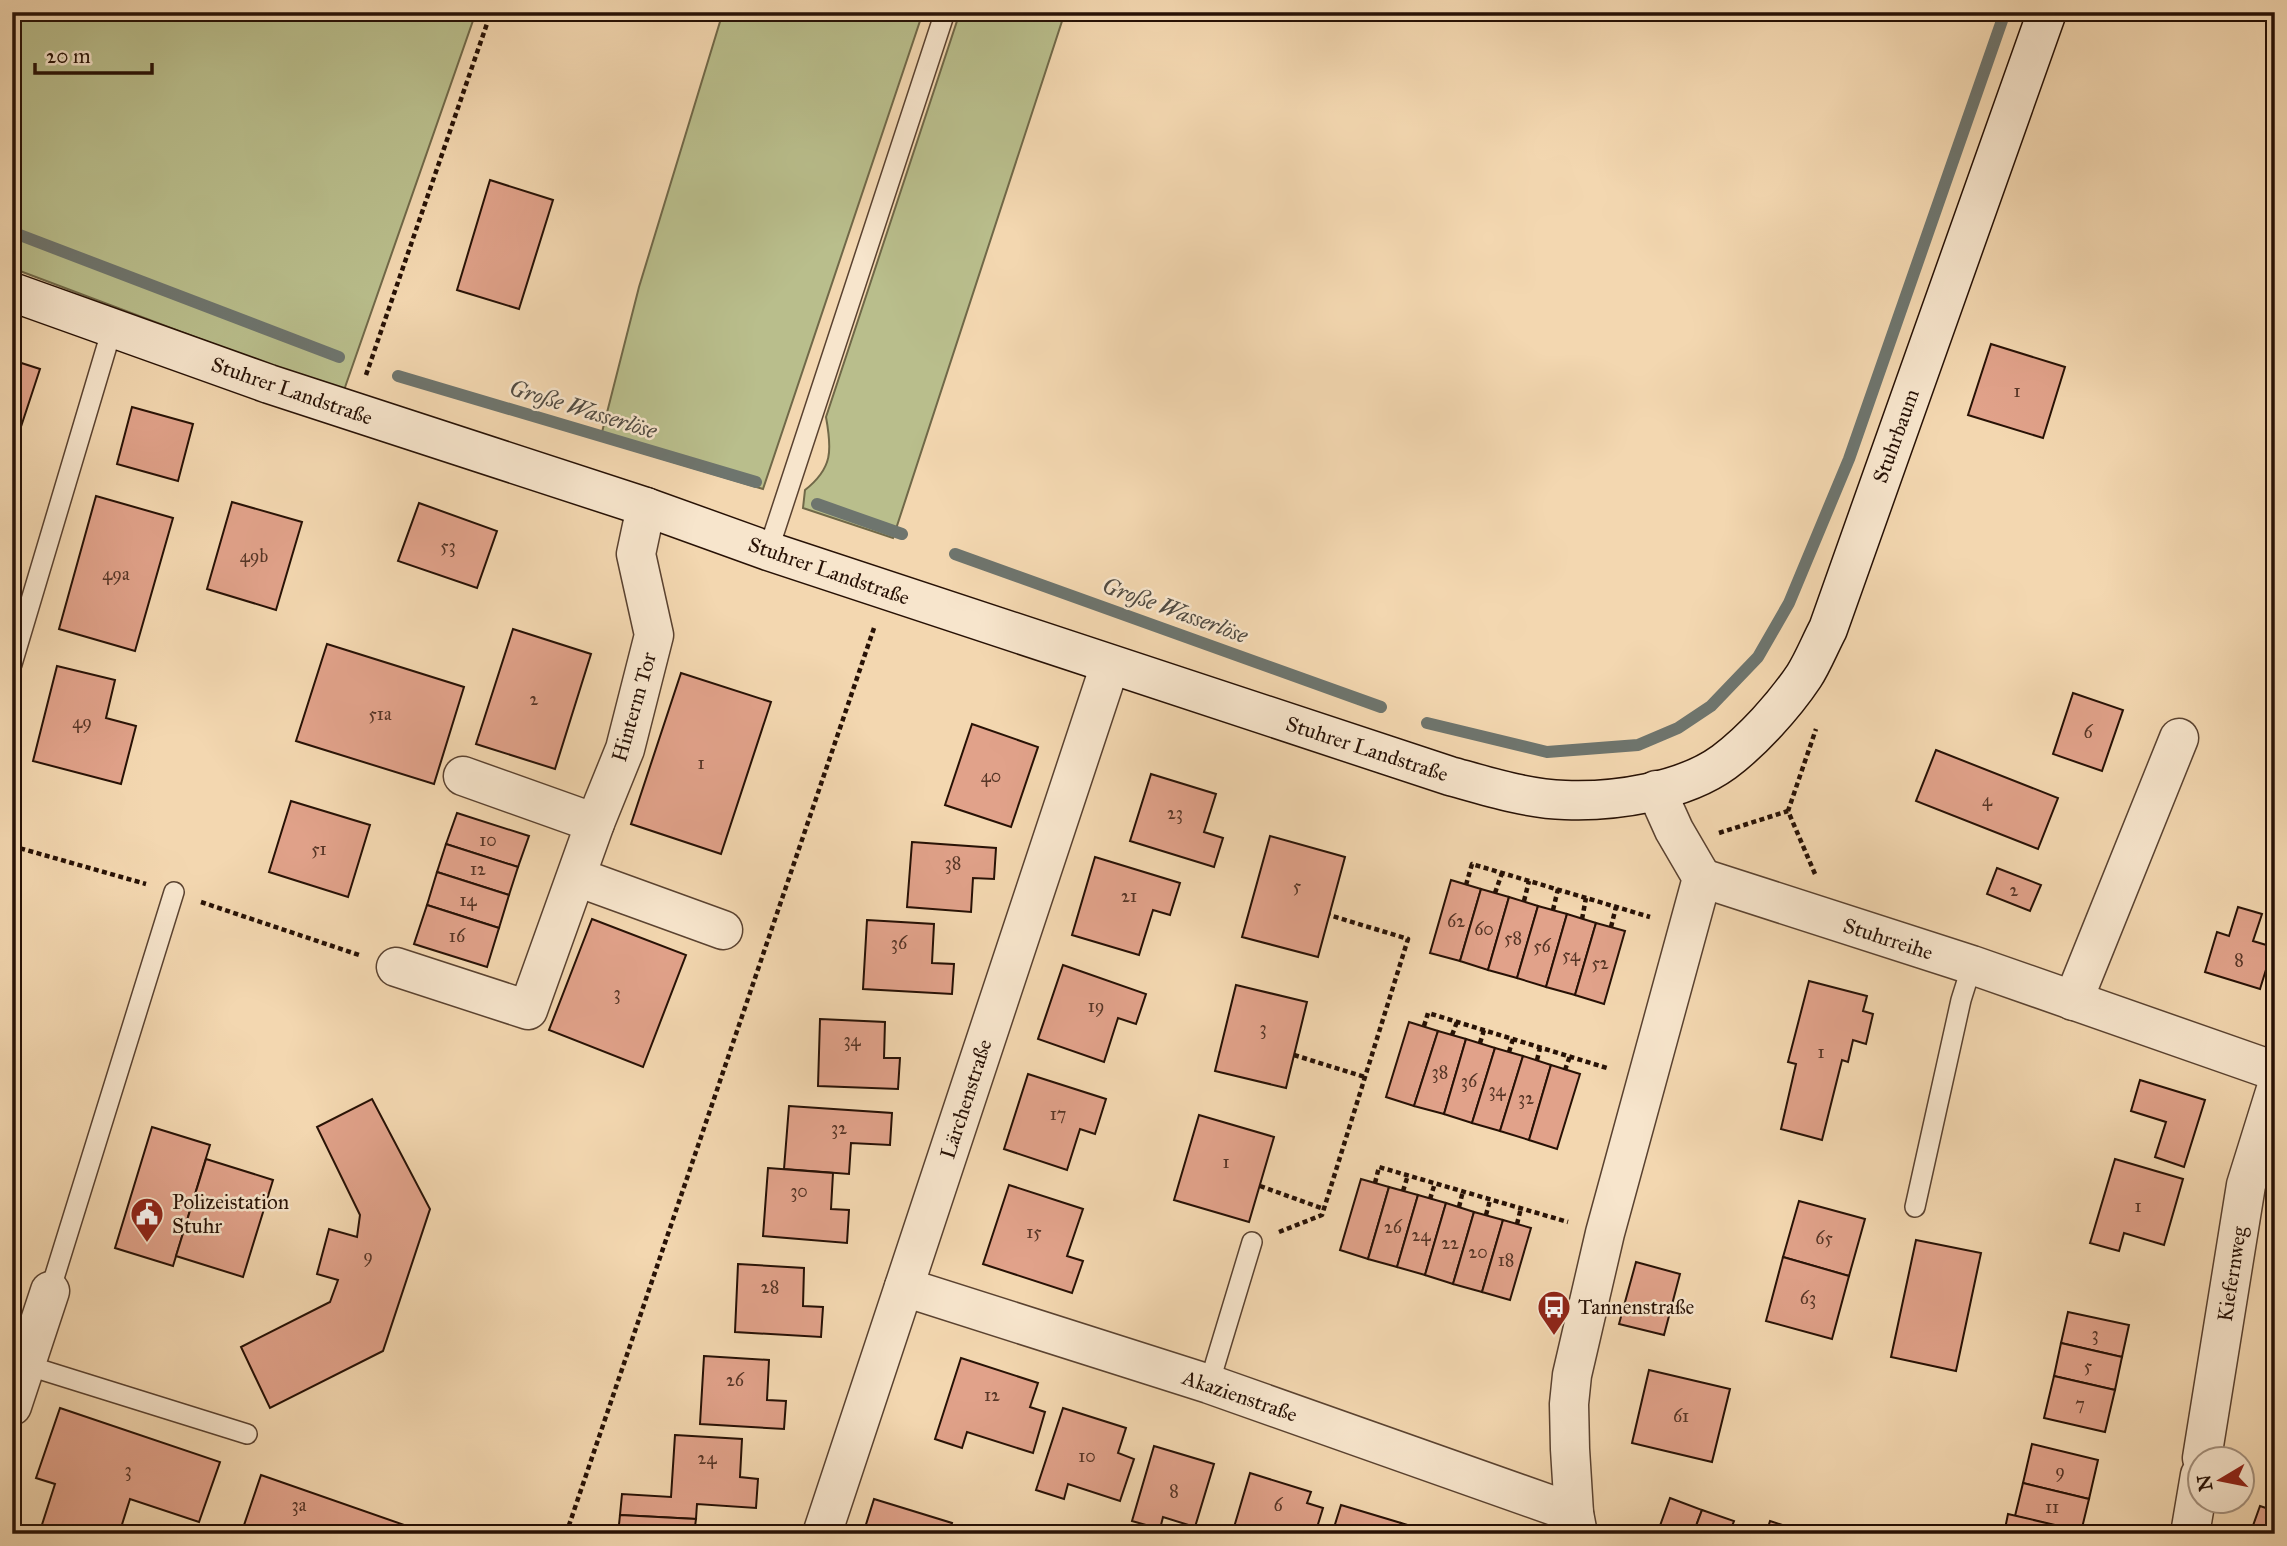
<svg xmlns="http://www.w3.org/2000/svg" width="2287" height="1546" font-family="'IM FELL Great Primer',serif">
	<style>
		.green { fill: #b9be8c; stroke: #706848; stroke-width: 2 }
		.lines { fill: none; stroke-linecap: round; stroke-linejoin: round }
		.stream { stroke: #6e756e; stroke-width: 12 }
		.building { fill: #e1a28a; stroke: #271105; stroke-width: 2 }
		.lane-casing { stroke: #5a4230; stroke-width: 22 }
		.street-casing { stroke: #5a4230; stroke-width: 41 }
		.secondary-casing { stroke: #271105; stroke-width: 41 }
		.path { stroke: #271105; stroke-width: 4.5; stroke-dasharray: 5 3.5; stroke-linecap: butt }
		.lane { stroke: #f7e5cc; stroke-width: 19 }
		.street { stroke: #f7e5cc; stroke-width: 38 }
		.secondary { stroke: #f7e5cc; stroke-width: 38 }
		.labels { text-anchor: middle; stroke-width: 5; stroke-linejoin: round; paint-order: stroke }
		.number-label { font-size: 18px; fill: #563526 }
		.street-label { font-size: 21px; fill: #271105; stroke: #f7e5cc }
		.poi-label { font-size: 21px; fill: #271105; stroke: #f7e5cc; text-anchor: start }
		.water-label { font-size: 23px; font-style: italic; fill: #514b42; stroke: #f7e5cc }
	</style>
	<rect width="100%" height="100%" fill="#f3d7b0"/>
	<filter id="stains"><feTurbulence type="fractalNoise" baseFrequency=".00286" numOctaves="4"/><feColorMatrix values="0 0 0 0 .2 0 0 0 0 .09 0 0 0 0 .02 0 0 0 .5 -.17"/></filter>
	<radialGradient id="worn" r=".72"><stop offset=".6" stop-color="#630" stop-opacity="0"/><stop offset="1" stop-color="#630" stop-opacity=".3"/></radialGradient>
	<g class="green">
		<polygon points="12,12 476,12 343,393 12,268"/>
		<polygon points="723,12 923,12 763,489 600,440 639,287"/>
		<path d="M960,12H1065L893,538L803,508L805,490C833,468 832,450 826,417Z"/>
	</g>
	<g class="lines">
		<g class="stream">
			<polyline points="12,232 339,357"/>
			<polyline points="398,376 756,482"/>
			<polyline points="817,504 902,534"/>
			<polyline points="955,554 1381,707"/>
			<polyline points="1427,723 1547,752 1638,745 1678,728 1711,706 1758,657 1789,603 1849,459 2005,12"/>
		</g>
	</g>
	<g class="building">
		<polygon points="490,180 553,200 519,309 457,290"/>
		<polygon points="1991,344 2065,367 2043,438 1968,415"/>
		<polygon points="12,360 40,369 12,454"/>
		<polygon points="132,407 193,424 178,481 117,464"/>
		<polygon points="96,496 173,518 135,651 59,629"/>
		<polygon points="232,502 302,522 276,610 207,589"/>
		<polygon points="419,503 497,531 477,588 398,561"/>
		<polygon points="513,629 591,654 555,769 476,744"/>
		<polygon points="327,644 464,687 434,784 296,741"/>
		<polygon points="57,666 115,680 106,718 136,726 121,784 33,761"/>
		<polygon points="681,673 771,702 721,854 631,824"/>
		<polygon points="2073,693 2123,710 2102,771 2053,754"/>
		<polygon points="972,724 1038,747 1011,827 945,805"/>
		<polygon points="1936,750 2058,798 2038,849 1916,801"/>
		<polygon points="1151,774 1216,794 1204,832 1223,838 1214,867 1130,841"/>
		<polygon points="291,801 370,825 348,897 269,872"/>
		<polygon points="457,813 529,836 518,867 446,844"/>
		<polygon points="1270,836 1345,857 1318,957 1242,937"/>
		<polygon points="912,842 996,848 994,879 973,878 971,912 907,907"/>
		<polygon points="446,844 518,867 509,895 437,872"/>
		<polygon points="1095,857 1180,883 1170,915 1153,910 1139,955 1072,935"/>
		<polygon points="1997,868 2041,885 2030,911 1987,894"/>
		<polygon points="437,872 509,895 499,928 427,905"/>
		<polygon points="1451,880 1481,889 1460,961 1430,953"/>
		<polygon points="1481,889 1509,897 1488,970 1460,961"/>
		<polygon points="1509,897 1538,906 1517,978 1488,970"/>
		<polygon points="427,905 499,928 487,967 414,944"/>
		<polygon points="1538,906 1567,914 1546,987 1517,978"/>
		<polygon points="2238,907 2262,914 2253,941 2273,947 2260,989 2205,972 2217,932 2229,936"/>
		<polygon points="1567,914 1596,923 1575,995 1546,987"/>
		<polygon points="592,919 686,955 643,1067 549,1030"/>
		<polygon points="867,920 934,924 932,963 954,964 952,994 863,989"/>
		<polygon points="1596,923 1625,931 1604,1004 1575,995"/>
		<polygon points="1063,965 1146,994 1136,1024 1118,1018 1104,1062 1038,1039"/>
		<polygon points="1809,981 1867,996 1863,1011 1873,1014 1866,1044 1853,1040 1848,1062 1842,1060 1822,1140 1781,1129 1796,1064 1788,1062"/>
		<polygon points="1236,985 1307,1002 1286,1088 1215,1071"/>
		<polygon points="820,1019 885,1022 884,1058 900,1058 898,1089 818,1086"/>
		<polygon points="1409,1022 1438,1031 1414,1106 1386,1097"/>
		<polygon points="1438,1031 1466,1039 1444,1114 1414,1106"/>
		<polygon points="1466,1039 1495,1048 1472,1123 1444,1114"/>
		<polygon points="1495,1048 1523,1056 1500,1131 1472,1123"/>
		<polygon points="1523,1056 1551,1065 1529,1140 1500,1131"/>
		<polygon points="1551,1065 1580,1074 1557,1149 1529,1140"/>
		<polygon points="1028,1074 1106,1099 1095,1134 1080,1129 1067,1170 1004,1149"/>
		<polygon points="2140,1080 2205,1100 2184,1167 2155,1157 2166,1122 2131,1111"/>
		<polygon points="372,1099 430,1209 383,1351 270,1408 241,1347 330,1302 338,1280 317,1274 329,1229 357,1237 360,1215 317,1127"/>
		<polygon points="789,1106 892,1113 890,1145 851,1143 849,1174 784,1169"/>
		<polygon points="1199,1115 1274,1137 1249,1222 1174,1200"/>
		<polygon points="152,1127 210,1145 173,1266 115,1248"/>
		<polygon points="206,1159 273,1180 243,1277 176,1256"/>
		<polygon points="2115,1159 2183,1179 2164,1245 2124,1233 2119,1251 2090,1243"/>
		<polygon points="768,1168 833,1173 831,1209 849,1210 847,1243 763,1236"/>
		<polygon points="1361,1179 1389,1187 1368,1259 1340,1250"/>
		<polygon points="1009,1185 1083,1209 1067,1256 1083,1261 1072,1293 983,1264"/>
		<polygon points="1389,1187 1418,1195 1397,1267 1368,1259"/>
		<polygon points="1418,1195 1446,1203 1425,1275 1397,1267"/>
		<polygon points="1799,1201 1865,1219 1849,1276 1783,1257"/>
		<polygon points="1446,1203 1474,1212 1453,1284 1425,1275"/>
		<polygon points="1474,1212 1503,1220 1482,1292 1453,1284"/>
		<polygon points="1503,1220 1531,1228 1510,1300 1482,1292"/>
		<polygon points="1916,1240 1981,1253 1956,1371 1891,1357"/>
		<polygon points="1783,1257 1849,1276 1832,1339 1766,1321"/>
		<polygon points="1636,1262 1680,1274 1664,1335 1619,1324"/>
		<polygon points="738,1264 804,1268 803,1306 823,1307 821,1337 735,1332"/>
		<polygon points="2068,1312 2129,1325 2122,1357 2061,1343"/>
		<polygon points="2061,1343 2122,1357 2115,1390 2054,1376"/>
		<polygon points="704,1356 769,1360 767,1400 786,1401 784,1429 700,1424"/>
		<polygon points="961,1358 1038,1383 1030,1407 1045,1412 1033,1453 967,1432 962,1448 935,1439"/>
		<polygon points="1649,1370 1730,1389 1712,1462 1632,1443"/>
		<polygon points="2054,1376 2115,1390 2105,1432 2044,1418"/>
		<polygon points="60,1408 220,1462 199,1522 130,1499 119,1534 39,1534 55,1484 36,1478"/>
		<polygon points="1063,1408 1126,1428 1118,1453 1134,1459 1120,1501 1068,1484 1064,1499 1036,1490"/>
		<polygon points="675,1435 742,1439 740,1477 758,1479 756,1508 697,1504 696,1519 620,1515 622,1494 671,1497"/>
		<polygon points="2032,1444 2098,1460 2089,1499 2023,1483"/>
		<polygon points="1154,1446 1214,1464 1195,1527 1163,1517 1160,1529 1132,1521"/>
		<polygon points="1250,1473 1311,1492 1307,1503 1323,1508 1315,1534 1232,1534"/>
		<polygon points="261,1475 430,1534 241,1534"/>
		<polygon points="2023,1483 2089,1499 2081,1532 2015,1516"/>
		<polygon points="1670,1498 1702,1510 1693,1534 1657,1534"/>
		<polygon points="874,1499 952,1523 948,1534 863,1534"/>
		<polygon points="1341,1505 1401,1523 1398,1534 1332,1534"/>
		<polygon points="2260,1506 2275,1511 2275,1534 2250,1534"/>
		<polygon points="1702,1510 1734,1521 1729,1534 1693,1534"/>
		<polygon points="2008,1514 2072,1529 2071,1534 2004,1534"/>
		<polygon points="620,1515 696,1519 694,1534 696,1534 618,1534"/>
		<polygon points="1770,1521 1801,1531 1800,1534 1766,1534"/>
		<polygon points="1401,1523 1437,1534 1398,1534"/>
	</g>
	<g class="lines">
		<defs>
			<g id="lane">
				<polyline points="768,551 945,12"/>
				<polyline points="12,664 112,329"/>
				<polyline points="1915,1207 1961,1000 1972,965"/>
				<polyline points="50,1291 174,892"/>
				<polyline points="26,1365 247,1434"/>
				<polyline points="1209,1384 1252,1242"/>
			</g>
			<g id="street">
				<polyline points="463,776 595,823"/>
				<polyline points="577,877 723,930"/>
				<polyline points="1702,878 1972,965 2275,1071"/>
				<polyline points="396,967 528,1010 595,823 625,749 654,635 636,554 646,507"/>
				<polyline points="2073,1001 2179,738"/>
				<polyline points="904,1287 1209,1384 1574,1513"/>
				<polyline points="12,1406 50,1291"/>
				<polyline points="2202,1458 2246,1185 2275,1092"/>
				<polyline points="822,1534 1110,665"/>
				<polyline points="1578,1534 1574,1513 1570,1449 1569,1404 1572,1375 1605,1233 1702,878 1674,830 1656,790"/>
				<polyline points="2190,1534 2200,1475"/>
			</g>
			<path id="secondary" d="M12,292L269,384L646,507L768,551L1450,776C1486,786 1527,799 1565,800C1614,802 1683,792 1724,762C1752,741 1784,706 1804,676C1813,662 1820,644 1828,629L2047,12"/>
		</defs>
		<use href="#lane" class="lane-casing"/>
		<use href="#street" class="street-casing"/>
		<use href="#secondary" class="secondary-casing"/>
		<g class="path">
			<polyline points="366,375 491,12"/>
			<polyline points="1719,833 1788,811"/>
			<polyline points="12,846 146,884"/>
			<polyline points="1815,874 1788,811 1816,729"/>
			<polyline points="1466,885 1472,864 1650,917"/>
			<polyline points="1495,893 1502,873"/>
			<polyline points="1524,901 1529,881"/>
			<polyline points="201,902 362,956"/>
			<polyline points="1553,910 1558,889"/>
			<polyline points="1582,919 1586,898"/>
			<polyline points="1611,927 1616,907"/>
			<polyline points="1424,1026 1428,1013 1610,1069"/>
			<polyline points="1452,1035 1457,1022"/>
			<polyline points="1480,1043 1484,1030"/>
			<polyline points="1509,1052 1513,1039"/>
			<polyline points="1294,1055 1365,1077"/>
			<polyline points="1537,1060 1540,1048"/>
			<polyline points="1565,1070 1570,1056"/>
			<polyline points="1375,1183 1379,1167 1568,1222"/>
			<polyline points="1260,1186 1324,1209"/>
			<polyline points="1403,1191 1408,1175"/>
			<polyline points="1430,1199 1435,1183"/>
			<polyline points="1459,1207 1463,1191"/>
			<polyline points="1486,1215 1490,1200"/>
			<polyline points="1517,1224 1521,1208"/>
			<polyline points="1279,1232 1322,1215 1408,939 1329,915"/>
			<polyline points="566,1534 874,628"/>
		</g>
		<use href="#lane" class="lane"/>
		<use href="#street" class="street"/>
		<use href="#secondary" class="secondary"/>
	</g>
	<defs>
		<symbol id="civic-pin" viewBox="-11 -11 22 30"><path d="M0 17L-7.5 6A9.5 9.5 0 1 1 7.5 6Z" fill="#8f2418" stroke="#f7e5cc"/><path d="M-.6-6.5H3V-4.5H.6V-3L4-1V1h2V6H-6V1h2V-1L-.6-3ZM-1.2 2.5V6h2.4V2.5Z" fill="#fff"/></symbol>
		<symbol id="bus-pin" viewBox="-11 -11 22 30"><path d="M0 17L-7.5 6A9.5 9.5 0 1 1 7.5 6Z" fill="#8f2418" stroke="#f7e5cc"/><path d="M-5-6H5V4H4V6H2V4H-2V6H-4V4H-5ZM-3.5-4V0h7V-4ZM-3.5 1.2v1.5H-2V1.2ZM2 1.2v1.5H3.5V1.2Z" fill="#fff"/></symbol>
	</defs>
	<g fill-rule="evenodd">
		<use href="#civic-pin" x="128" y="1195" width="38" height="52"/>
		<use href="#bus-pin" x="1535" y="1288" width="38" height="52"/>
	</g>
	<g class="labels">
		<g class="number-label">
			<text x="2017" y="397">1</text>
			<text x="448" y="552">53</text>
			<text x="254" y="562">49b</text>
			<text x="116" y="580">49a</text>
			<text x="534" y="705">2</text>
			<text x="380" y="720">51a</text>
			<text x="82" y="728">49</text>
			<text x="2088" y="738">6</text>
			<text x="701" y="769">1</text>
			<text x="991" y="782">40</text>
			<text x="1987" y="806">4</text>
			<text x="1175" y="819">23</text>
			<text x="488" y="846">10</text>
			<text x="319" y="855">51</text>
			<text x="953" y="869">38</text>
			<text x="478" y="875">12</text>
			<text x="1297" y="892">5</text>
			<text x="2014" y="896">2</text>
			<text x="1129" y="902">21</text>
			<text x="468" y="906">14</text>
			<text x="1456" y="927">62</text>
			<text x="1484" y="935">60</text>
			<text x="457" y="942">16</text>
			<text x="1513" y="944">58</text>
			<text x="899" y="949">36</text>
			<text x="1542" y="952">56</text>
			<text x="1571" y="961">54</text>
			<text x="2239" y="966">8</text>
			<text x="1600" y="969">52</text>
			<text x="617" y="999">3</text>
			<text x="1096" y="1012">19</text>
			<text x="1263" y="1034">3</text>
			<text x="852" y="1046">34</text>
			<text x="1821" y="1058">1</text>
			<text x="1440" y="1078">38</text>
			<text x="1469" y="1087">36</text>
			<text x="1497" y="1096">34</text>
			<text x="1526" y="1104">32</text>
			<text x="1058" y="1120">17</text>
			<text x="839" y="1134">32</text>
			<text x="1226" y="1168">1</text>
			<text x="799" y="1197">30</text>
			<text x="2138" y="1212">1</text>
			<text x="1393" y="1233">26</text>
			<text x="1034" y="1238">15</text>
			<text x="1421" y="1241">24</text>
			<text x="1824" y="1244">65</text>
			<text x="1450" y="1249">22</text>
			<text x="1478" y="1258">20</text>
			<text x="368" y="1262">9</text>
			<text x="1506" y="1266">18</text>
			<text x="770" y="1293">28</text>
			<text x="1808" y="1304">63</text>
			<text x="2095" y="1340">3</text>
			<text x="2088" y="1372">5</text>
			<text x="735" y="1386">26</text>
			<text x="992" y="1401">12</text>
			<text x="2080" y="1410">7</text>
			<text x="1681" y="1422">61</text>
			<text x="1087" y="1462">10</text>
			<text x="707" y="1464">24</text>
			<text x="128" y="1476">3</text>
			<text x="2060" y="1477">9</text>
			<text x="1174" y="1497">8</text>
			<text x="299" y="1511">3a</text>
			<text x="1278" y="1511">6</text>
			<text x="2052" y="1513">11</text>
		</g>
		<g class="street-label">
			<text transform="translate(292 391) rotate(19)" y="7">Stuhrer Landstraße</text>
			<text transform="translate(1896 436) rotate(-70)" y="7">Stuhrbaum</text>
			<text transform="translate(829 571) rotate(19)" y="7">Stuhrer Landstraße</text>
			<text transform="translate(634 707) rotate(-74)" y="7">Hinterm Tor</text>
			<text transform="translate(1367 749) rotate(18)" y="7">Stuhrer Landstraße</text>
			<text transform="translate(1888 939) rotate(18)" y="7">Stuhrreihe</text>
			<text transform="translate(966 1099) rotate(-72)" y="7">Lärchenstraße</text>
			<text transform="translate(2232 1274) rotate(-81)" y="7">Kiefernweg</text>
			<text transform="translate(1240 1396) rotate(19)" y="7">Akazienstraße</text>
		</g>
		<g class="poi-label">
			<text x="172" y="1209">Polizeistation<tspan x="172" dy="24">Stuhr</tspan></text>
			<text x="1578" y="1314">Tannenstraße</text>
		</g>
		<g class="water-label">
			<text transform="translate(583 409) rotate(17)" y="8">Große Wasserlöse</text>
			<text transform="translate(1175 610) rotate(20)" y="8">Große Wasserlöse</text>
		</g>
	</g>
	<rect width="2287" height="1546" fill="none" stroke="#f3d7b0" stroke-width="42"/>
	<rect x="14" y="14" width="2259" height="1518" fill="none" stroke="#271105" stroke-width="3.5"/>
	<rect x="21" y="21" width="2245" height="1504" fill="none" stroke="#271105" stroke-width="2"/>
	<g transform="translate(2221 1480) rotate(260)"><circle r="33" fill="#f7e5cc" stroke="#a4907c" stroke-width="2"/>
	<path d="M0-5L12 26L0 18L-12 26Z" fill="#8f2418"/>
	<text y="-10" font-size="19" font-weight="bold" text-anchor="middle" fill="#271105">N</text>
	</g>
	<path d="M35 63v10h117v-10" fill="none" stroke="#271105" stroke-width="3.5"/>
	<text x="46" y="63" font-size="21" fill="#271105" stroke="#f7e5cc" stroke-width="5" paint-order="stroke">20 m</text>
	<rect width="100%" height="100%" filter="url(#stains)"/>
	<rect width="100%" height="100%" fill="url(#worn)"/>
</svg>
